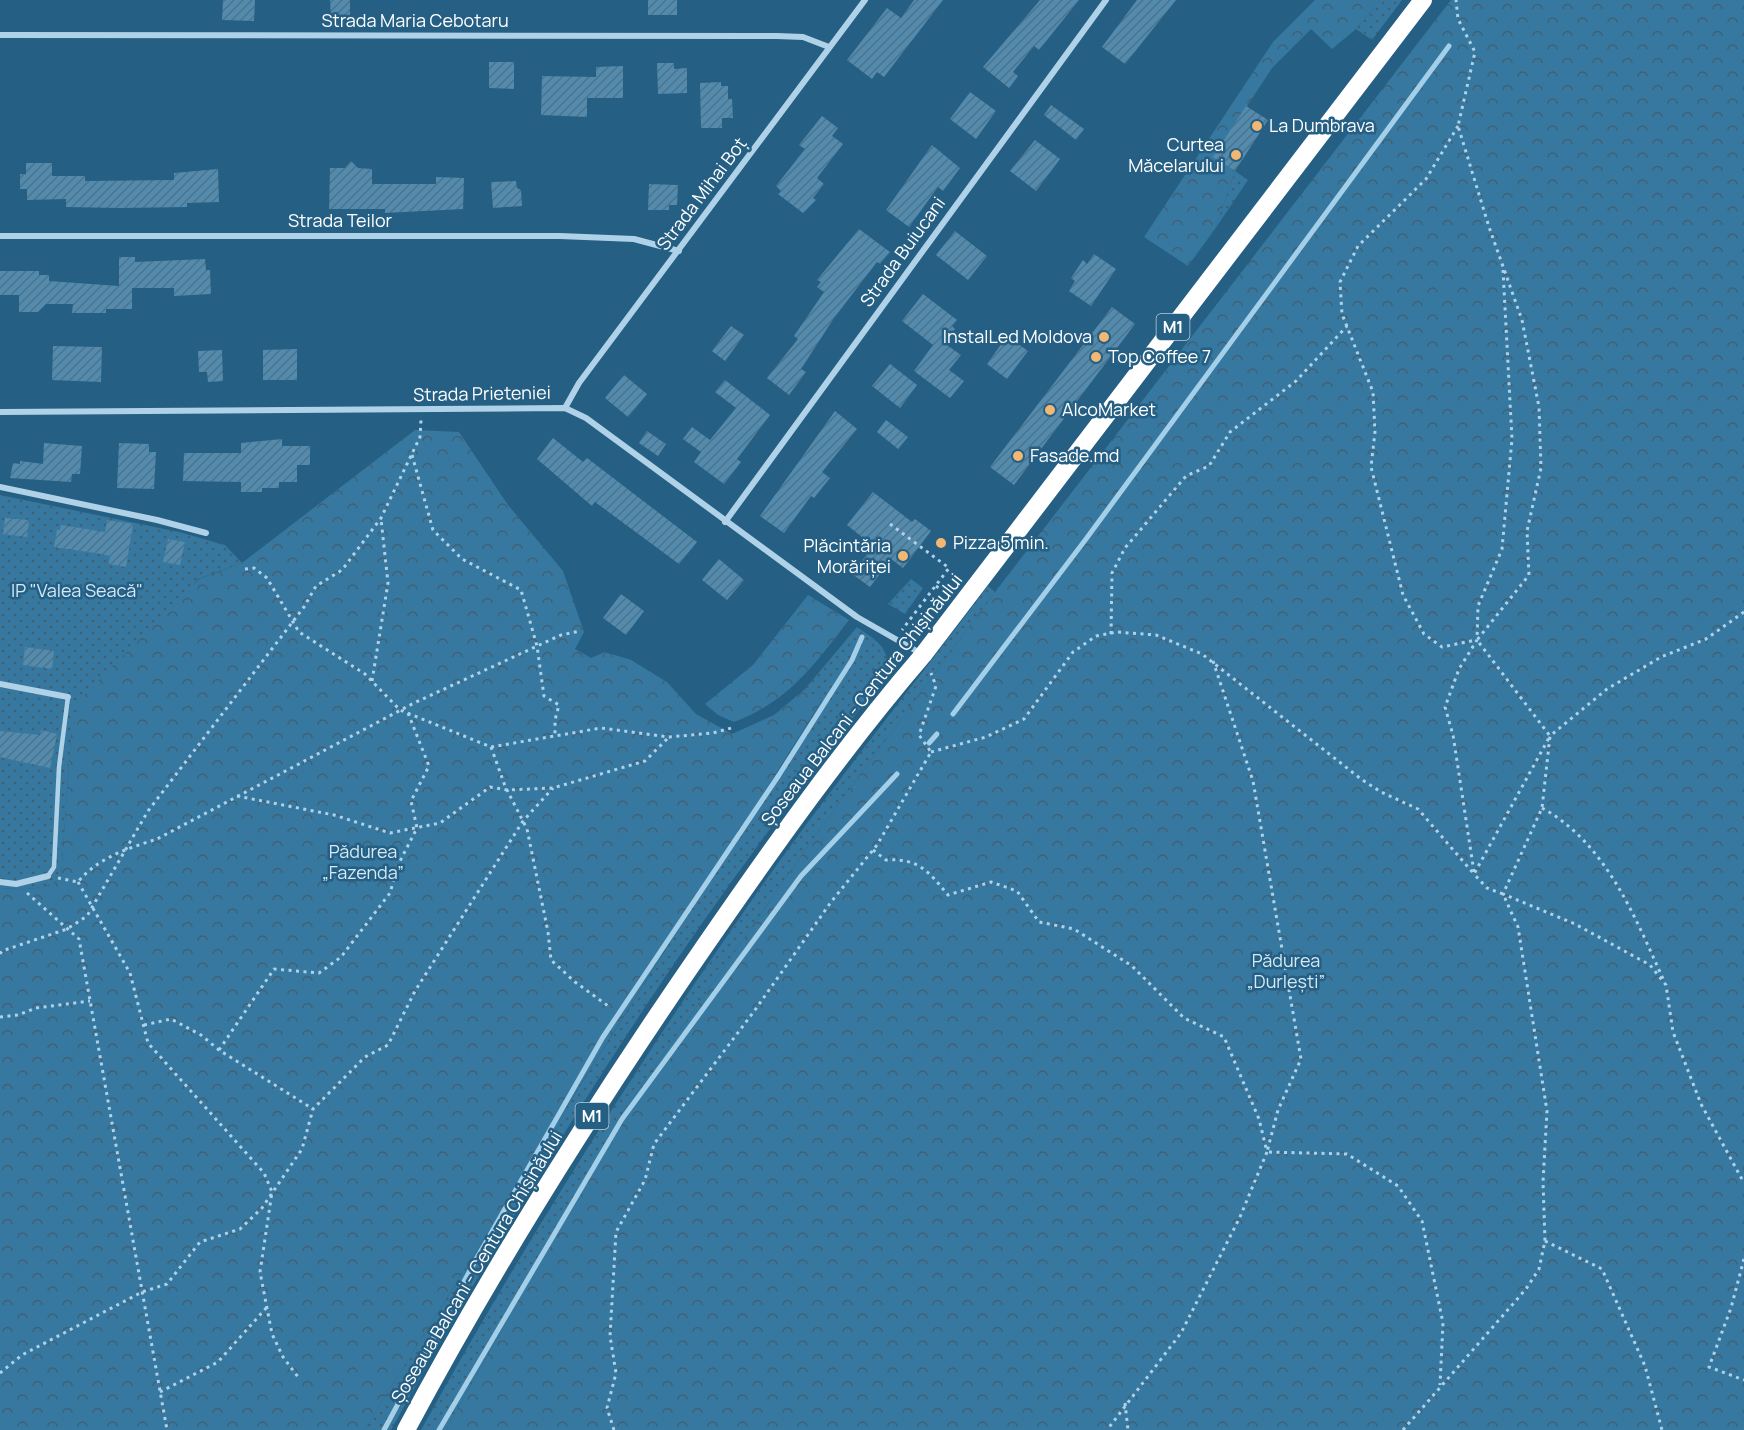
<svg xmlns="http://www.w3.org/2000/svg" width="1744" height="1430" font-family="Manrope,sans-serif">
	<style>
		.green { fill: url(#green-dots) }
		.forest { fill: url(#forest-crowns) }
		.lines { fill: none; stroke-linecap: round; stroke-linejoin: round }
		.stream { stroke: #a3cfe8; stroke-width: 5 }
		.building { fill: url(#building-hatch) }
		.path { stroke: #afd2e8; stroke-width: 3; stroke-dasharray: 3 4.5; stroke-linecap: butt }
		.lane { stroke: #afd2e8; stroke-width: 4.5 }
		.street { stroke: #afd2e8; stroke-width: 6 }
		.highway { stroke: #fff; stroke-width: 18 }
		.poi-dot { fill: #f1b773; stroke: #255f84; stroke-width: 2 }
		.labels { text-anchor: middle; stroke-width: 5; stroke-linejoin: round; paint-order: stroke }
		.shield { fill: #255f84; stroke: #becfda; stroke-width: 1.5 }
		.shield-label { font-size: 16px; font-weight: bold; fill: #fff }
		.street-label { font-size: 18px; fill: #fff; stroke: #255f84 }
		.poi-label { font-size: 18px; fill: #fff; stroke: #255f84; text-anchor: start }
		.park-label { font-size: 18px; fill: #d2e9f6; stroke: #255f84 }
	</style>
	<defs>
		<pattern id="green-dots" width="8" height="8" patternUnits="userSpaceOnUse" patternTransform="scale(1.5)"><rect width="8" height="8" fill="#3678a0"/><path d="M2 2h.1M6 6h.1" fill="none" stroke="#426072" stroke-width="1.8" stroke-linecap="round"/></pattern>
		<pattern id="forest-crowns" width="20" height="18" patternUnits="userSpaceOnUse" patternTransform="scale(1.5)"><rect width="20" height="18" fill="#3678a0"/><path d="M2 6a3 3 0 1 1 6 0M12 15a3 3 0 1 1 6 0" fill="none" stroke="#426072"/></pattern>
		<pattern id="building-hatch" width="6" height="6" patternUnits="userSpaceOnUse" patternTransform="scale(1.5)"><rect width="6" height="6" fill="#528bae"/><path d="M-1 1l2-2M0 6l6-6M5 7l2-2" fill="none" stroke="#507287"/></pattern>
	</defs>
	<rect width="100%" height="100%" fill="#255f84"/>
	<g class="green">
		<polygon points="1380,0 1402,0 1372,40 1356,29"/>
		<polygon points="1235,171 1248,180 1215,229"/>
		<path d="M0,495L179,532L225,545L242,563L198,579L71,735L61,878C45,892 20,889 0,888Z"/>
		<polygon points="911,579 923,588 905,614 888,604"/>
		<path d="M988,586L995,592L817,833L621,1115L446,1430H421C522,1247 635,1068 754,897C828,791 910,690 988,586Z"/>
		<path d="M857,627C875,640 891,647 887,673C823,757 759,842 698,929C586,1090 486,1259 391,1430H364L822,701L805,689Z"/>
	</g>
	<g class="forest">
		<polygon points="1315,0 1380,0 1356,29 1332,49 1311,29 1272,68 1214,157 1235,171 1215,229 1188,266 1144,237 1273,42"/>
		<polygon points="1451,0 1744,0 1744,1430 446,1430 621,1115 817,833 995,592"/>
		<path d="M415,430L459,432L508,505L563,571L584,632L575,649L591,658L605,652L631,660L667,682L696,714L732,734L774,715L805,689L822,700L364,1430H0V888C20,889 45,892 61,878L71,735L82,697L199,579L242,563Z"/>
		<path d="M808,595L849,620C814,665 789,701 734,722L718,715L705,704L753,665Z"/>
	</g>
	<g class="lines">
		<g class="stream">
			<polyline points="953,714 1086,539 1449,46"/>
			<polyline points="929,743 937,734"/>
			<polyline points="384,1430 474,1263 603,1037 779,775 852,660 862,637"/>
			<polyline points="439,1430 622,1119 801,876 897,774"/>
		</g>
	</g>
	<g class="building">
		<polygon points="223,0 255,0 254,21 222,20"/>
		<polygon points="330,0 350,0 350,16 331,17"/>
		<rect x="648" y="0" width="29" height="15"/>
		<polygon points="914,0 943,0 884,77 877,72 872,79 847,60 887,8 901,18"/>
		<polygon points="1040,0 1079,0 1039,50 1034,46 1013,72 1018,76 1009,88 983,67"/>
		<polygon points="1137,0 1176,0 1125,64 1102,47"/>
		<polygon points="489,62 514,62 514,89 489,88"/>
		<polygon points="657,63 674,63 674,69 687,68 687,93 658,94"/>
		<polygon points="623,66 623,98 587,98 587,117 541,115 542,76 596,77 596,67"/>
		<polygon points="721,82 721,86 728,86 728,99 732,99 733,118 722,118 722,128 701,128 700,83"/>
		<polygon points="970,92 996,111 976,139 950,119"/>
		<polygon points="1051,105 1084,129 1076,140 1044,115"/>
		<polygon points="1246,106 1268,120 1235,171 1213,157"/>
		<polygon points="822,116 838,128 832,136 843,144 817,178 824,184 813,198 816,200 803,213 778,194 781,191 776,186 805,149 799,145"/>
		<polygon points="1035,140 1060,159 1036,191 1010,171"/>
		<polygon points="932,145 960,168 943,191 938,187 909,227 886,210"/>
		<polygon points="351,161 358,168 372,169 372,184 436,184 436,177 464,178 463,209 385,213 385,209 329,209 330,168 345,168"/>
		<polygon points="26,163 52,163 52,176 85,176 85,181 174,180 174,173 218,169 219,202 187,203 187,207 120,208 66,207 66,199 27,200 27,189 20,189 20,174 26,174"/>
		<polygon points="516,181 517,188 521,190 522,206 493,208 491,182"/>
		<polygon points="649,184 678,185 677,205 669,205 669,210 648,210"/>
		<polygon points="859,229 890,252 880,264 877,262 834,318 801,369 806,372 789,395 767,378 798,339 794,336 824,292 817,287 821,282 817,280"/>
		<polygon points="955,231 987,256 968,280 936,255"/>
		<polygon points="1094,254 1116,269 1091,306 1069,291 1075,281 1071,278 1083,260 1087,264"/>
		<polygon points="119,257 135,257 135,262 205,259 206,270 210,270 211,294 174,296 174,288 132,288 132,309 106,309 106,313 72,313 73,304 46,304 38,312 19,312 19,295 0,295 0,271 39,271 39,275 49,275 49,281 119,286"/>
		<polygon points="923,294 957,320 952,326 955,329 944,343 961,355 949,370 964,381 950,398 914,371 933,345 902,321"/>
		<polygon points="1112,307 1135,324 1014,485 990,467"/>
		<polygon points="731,326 744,335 725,361 712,351"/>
		<polygon points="1007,336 1028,351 1007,379 987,364"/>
		<polygon points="53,346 102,347 101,382 52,380"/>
		<polygon points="297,349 297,380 263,380 263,350"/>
		<polygon points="222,350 223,381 208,382 207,372 199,372 198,351"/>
		<polygon points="890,364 917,385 900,408 872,386"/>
		<polygon points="624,375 647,394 628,417 605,398"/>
		<polygon points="725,380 770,415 737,459 741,462 724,484 694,462 701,452 683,439 692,427 710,440 736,408 715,392"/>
		<polygon points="835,411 857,429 822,472 830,478 814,498 811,496 784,533 760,516"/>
		<polygon points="886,420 908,437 898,449 877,432"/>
		<polygon points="647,431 666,444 658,456 639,443"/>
		<polygon points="553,438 583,462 587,458 697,542 679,564 595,502 592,506 537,459"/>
		<polygon points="282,439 282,446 310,446 310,465 297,465 297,482 279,482 279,488 262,488 262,492 241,492 241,482 183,481 184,453 241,453 241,443"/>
		<polygon points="44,443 82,446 80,474 72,474 71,482 10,478 13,463 20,464 20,461 43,464"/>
		<polygon points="119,443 149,444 149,452 156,452 154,489 117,488"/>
		<polygon points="873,492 912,522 915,519 931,531 903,568 891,559 870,587 852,574 873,546 847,525"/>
		<polygon points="5,518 29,520 27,537 3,534"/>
		<polygon points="107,520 133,524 126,567 109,564 110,556 102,554 54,547 57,530 60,530 61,525 105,532"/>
		<polygon points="168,539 185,542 180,565 163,562"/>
		<polygon points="719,559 744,580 727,600 702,580"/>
		<polygon points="621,594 644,611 626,635 603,618"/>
		<polygon points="25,647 54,651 52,669 23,665"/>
		<polygon points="41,730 57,734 50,768 0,757 0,731 40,735"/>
	</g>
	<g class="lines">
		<g class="path">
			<polyline points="1458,126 1426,179 1358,246 1340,282 1342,314 1373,392 1375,432 1371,467 1403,595 1424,634 1442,647 1476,640"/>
			<polyline points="412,455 433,530 462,559 521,590 537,646 544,696 559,705 555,720 555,735"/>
			<polyline points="890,524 949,568 902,630"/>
			<polyline points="245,569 254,568 267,578 299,632 365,674 400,710 491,747 601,728 669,737 713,733 735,727"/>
			<polyline points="936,586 949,595"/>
			<polyline points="1744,612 1706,639 1661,657 1607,689 1550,736 1542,808 1503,894 1575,924 1650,965 1666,985 1673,1032 1701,1104 1744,1183"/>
			<polyline points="1111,634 1112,573 1125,548 1186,476 1209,466 1230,432 1296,381 1347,326"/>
			<polyline points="1213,661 1253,781 1301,1059 1278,1110 1267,1152 1347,1154 1398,1186 1422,1221 1443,1323 1440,1385"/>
			<polyline points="372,681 388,583 381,519"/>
			<polyline points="491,747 505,786 527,829 548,932 551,960 575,982 611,1008"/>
			<polyline points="931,752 986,737 1024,719 1073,652 1096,636 1117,632 1156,635 1202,654 1361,779 1381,792 1418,809 1474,874"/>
			<polyline points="237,796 334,815 390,833 440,823 490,787 507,790 553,788 645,761 669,737"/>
			<path d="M1542,808C1606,843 1635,917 1664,981"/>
			<path d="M873,850L886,860C919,858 929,872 948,895L991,882L1017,891L1039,922L1074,929L1132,966L1184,1018L1224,1037L1259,1119L1267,1152L1240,1217L1181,1333L1107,1430"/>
			<polyline points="1474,872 1453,735 1445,707 1459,669 1477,640 1478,606 1502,549 1512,439 1503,270"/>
			<path d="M58,878L78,882C97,858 129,848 157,839L414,703L561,635L580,631"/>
			<polyline points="78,882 130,973 148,1043 264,1173 272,1192 260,1272 272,1334 283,1357 298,1377"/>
			<polyline points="27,893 79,939 167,1430"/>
			<polyline points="0,954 2,951 67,929 87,916 148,811 304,607 316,586 342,570 381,518 420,437 421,420"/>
			<polyline points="0,1017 18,1015 36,1008 90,1001"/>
			<polyline points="144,1025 171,1019 201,1035 219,1050 313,1109"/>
			<polyline points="219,1050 274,969 319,973 341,957 390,893 398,865 417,828 411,801 429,766 408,713"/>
			<polyline points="1545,1241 1602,1269 1645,1366 1662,1430"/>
			<polyline points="1744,1259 1731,1308 1709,1367 1744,1380"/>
			<polyline points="0,1373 22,1355 142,1292 167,1284 200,1242 240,1229 262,1208 302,1149 313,1109 365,1057 388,1045 415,991 523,821 553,788"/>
			<polyline points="160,1392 218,1362 267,1307"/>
			<polyline points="1125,1403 1128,1430"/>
			<polyline points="614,1430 607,1408 616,1373 610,1336 616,1232 645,1180 654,1144 755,1010 831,902 877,845 931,752 919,735 936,686 931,673"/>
			<polyline points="1403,1430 1526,1289 1539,1269 1545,1241 1543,1182 1547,1111 1518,927 1503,894 1487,888 1474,874 1550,736 1477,640 1529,575 1527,531 1541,468 1539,407 1522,320 1489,227 1458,126 1475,52 1458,19 1456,0"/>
		</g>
		<polyline class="lane" points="48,876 54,867 59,767 68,697"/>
		<g class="street">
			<polyline points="0,35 777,36 803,37 829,47"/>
			<polyline points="0,236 560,236 634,239 679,251"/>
			<polyline points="565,408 579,383 865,0"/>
			<polyline points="0,412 565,408 586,418 857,617 920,653"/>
			<polyline points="0,487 157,520 206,533"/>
			<polyline points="725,522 1106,0"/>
			<polyline points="0,684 68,697"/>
			<polyline points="0,882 16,884 48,876"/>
		</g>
		<path class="highway" d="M406,1430C495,1263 597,1102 704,947C773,847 844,747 923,655L1423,0"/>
	</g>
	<g class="poi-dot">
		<circle cx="1257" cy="126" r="6"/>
		<circle cx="1236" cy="155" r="6"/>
		<circle cx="1104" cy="337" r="6"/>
		<circle cx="1096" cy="357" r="6"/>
		<circle cx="1050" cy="410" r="6"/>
		<circle cx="1018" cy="456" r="6"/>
		<circle cx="941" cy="543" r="6"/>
		<circle cx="903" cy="556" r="6"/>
	</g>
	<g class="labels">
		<g class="shield">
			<rect x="1156.5" y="314" width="33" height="26" rx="4.5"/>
			<rect x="575.5" y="1103" width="33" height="26" rx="4.5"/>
		</g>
		<g class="shield-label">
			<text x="1173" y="333">M1</text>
			<text x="592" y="1122">M1</text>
		</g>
		<g class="street-label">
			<text x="415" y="27">Strada Maria Cebotaru</text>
			<text transform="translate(702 194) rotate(-53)" y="6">Strada Mihai Boț</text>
			<text x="340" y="227">Strada Teilor</text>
			<text transform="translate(903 252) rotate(-54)" y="6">Strada Buiucani</text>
			<text transform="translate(482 394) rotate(-1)" y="6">Strada Prieteniei</text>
			<text transform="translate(862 700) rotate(-52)" y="6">Șoseaua Balcani - Centura Chișinăului</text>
			<text transform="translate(477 1267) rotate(-59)" y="6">Șoseaua Balcani - Centura Chișinăului</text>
		</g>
		<g class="poi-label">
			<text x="1269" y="132">La Dumbrava</text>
			<text x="1224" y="151" text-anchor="end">Curtea<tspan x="1224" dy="21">Măcelarului</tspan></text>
			<text x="1092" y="343" text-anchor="end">InstalLed Moldova</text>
			<text x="1108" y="363">Top Coffee 7</text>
			<text x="1062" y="416">AlcoMarket</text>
			<text x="1030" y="462">Fasade.md</text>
			<text x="953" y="549">Pizza 5 min.</text>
			<text x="891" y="552" text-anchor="end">Plăcintăria<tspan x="891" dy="21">Morăriței</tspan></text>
		</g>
		<g class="park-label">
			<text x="77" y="597">IP "Valea Seacă"</text>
			<text x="363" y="858">Pădurea<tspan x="363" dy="21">„Fazenda”</tspan></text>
			<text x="1286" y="967">Pădurea<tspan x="1286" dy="21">„Durlești”</tspan></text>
		</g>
	</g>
</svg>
